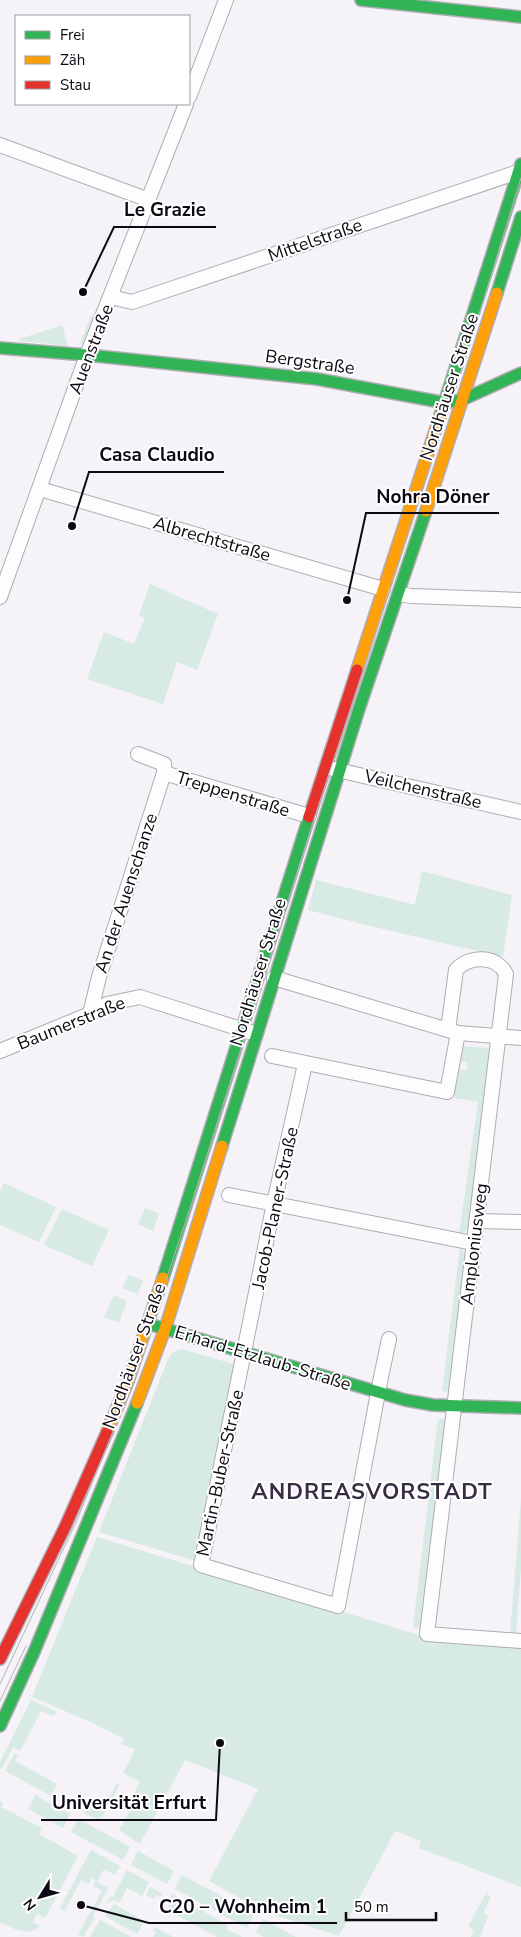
<svg xmlns="http://www.w3.org/2000/svg" width="521" height="1937" font-family="'Nunito Sans',sans-serif">
	<style>
		.green { fill: #d7eae3 }
		.lines { fill: none; stroke-linecap: round; stroke-linejoin: round }
		.street-casing { stroke: #afacb3; stroke-width: 16 }
		.fast-casing { stroke: #afacb3; stroke-width: 14 }
		.slow-casing { stroke: #afacb3; stroke-width: 14 }
		.jam-casing { stroke: #afacb3; stroke-width: 14 }
		.street { stroke: #fefdfe; stroke-width: 14 }
		.fast { stroke: #30b455; stroke-width: 11 }
		.slow { stroke: #ff9f0a; stroke-width: 11 }
		.jam { stroke: #e5322d; stroke-width: 11 }
		.tram { stroke: #b6b5b7; stroke-width: 1 }
		.labels { text-anchor: middle; stroke-width: 4; stroke-linejoin: round; paint-order: stroke }
		.street-label { font-size: 18px; fill: #0d0912; stroke: #fff }
		.district-label { font-size: 22px; font-weight: bold; letter-spacing: 1px; fill: #382e44; stroke: #fff }
		.leader { fill: none; stroke: #0d0912; stroke-width: 2 }
		.callout-dot { fill: #0d0912; stroke: #fff; stroke-width: 2 }
		.callout-label { font-size: 19px; text-anchor: middle; font-weight: bold; fill: #0d0912; stroke: #fff; stroke-width: 4; stroke-linejoin: round; paint-order: stroke }
	</style>
	<rect width="100%" height="100%" fill="#f5f2f8"/>
	<g class="green">
		<polygon points="97,315 86,341 79,346 91,316"/>
		<polygon points="62,325 68,346 19,341 19,339"/>
		<polygon points="150,584 218,614 197,670 177,662 163,704 87,679 104,632 134,644 145,618 139,615"/>
		<polygon points="422,871 512,895 503,957 366,925 308,910 316,880 415,905"/>
		<polygon points="461,1046 489,1048 492,1051 470,1226 464,1232 459,1234 478,1102 454,1098 457,1069 467,1070 467,1062 458,1061"/>
		<polygon points="4,1183 56,1207 39,1242 0,1225 0,1191"/>
		<polygon points="145,1208 159,1214 153,1231 138,1224"/>
		<polygon points="62,1209 109,1230 92,1266 44,1245"/>
		<polygon points="460,1247 467,1258 450,1392 442,1391"/>
		<polygon points="129,1275 143,1281 137,1294 122,1288"/>
		<polygon points="114,1295 127,1301 119,1323 104,1317"/>
		<polygon points="182,1349 237,1365 196,1561 99,1532 169,1357 175,1351"/>
		<polygon points="438,1419 445,1419 447,1423 421,1629 413,1627"/>
		<polygon points="521,1500 521,1569 516,1634 510,1634"/>
		<polygon points="97,1537 429,1638 521,1645 521,1887 419,1848 421,1841 395,1831 339,1936 263,1911 209,1881 258,1789 185,1760 140,1844 119,1830 131,1809 127,1806 140,1782 123,1773 135,1750 121,1744 124,1739 91,1722 32,1697"/>
		<polygon points="31,1700 57,1712 54,1716 41,1711 20,1751 13,1747 2,1769 0,1768 0,1762"/>
		<polygon points="15,1753 18,1754 15,1761 57,1784 51,1796 5,1771"/>
		<polygon points="117,1783 120,1784 102,1817 98,1819 84,1813 90,1802 103,1809"/>
		<polygon points="35,1795 70,1814 63,1828 28,1809"/>
		<path d="M0,1801L3,1803L1,1807L42,1828L39,1834L78,1856L45,1918L37,1914L33,1922L40,1926C30,1937 13,1929 0,1922Z"/>
		<polygon points="79,1819 130,1847 123,1860 71,1832"/>
		<polygon points="91,1850 120,1866 115,1875 104,1869 97,1882 108,1888 93,1916 95,1917 83,1937 78,1934 102,1891 93,1886 96,1880 92,1878 89,1884 81,1880 60,1919 64,1910 60,1908"/>
		<polygon points="138,1851 174,1871 167,1884 131,1865"/>
		<polygon points="127,1870 149,1882 142,1896 127,1888 120,1902 112,1900 106,1904 110,1896 113,1897"/>
		<polygon points="182,1875 254,1914 247,1928 175,1889"/>
		<polygon points="150,1887 162,1893 160,1897 156,1895 154,1899 146,1895"/>
		<polygon points="488,1890 487,1894 491,1897 483,1913 488,1916 480,1937 471,1937 474,1930 468,1926"/>
		<polygon points="172,1894 228,1925 226,1929 242,1937 217,1937 167,1910 171,1903 168,1902"/>
		<polygon points="114,1904 144,1921 137,1934 105,1916"/>
		<polygon points="263,1919 296,1937 264,1937 256,1932"/>
		<polygon points="100,1920 131,1937 90,1937"/>
		<polygon points="155,1927 173,1937 153,1937 156,1932 153,1930"/>
	</g>
	<g class="lines">
		<defs>
			<g id="street">
				<polyline points="189,97 226,0"/>
				<polyline points="0,145 149,200"/>
				<polyline points="111,297 132,302 518,172"/>
				<polyline points="40,489 383,589"/>
				<polyline points="400,594 411,596 521,600"/>
				<polyline points="0,597 87,355 186,104"/>
				<polyline points="333,769 521,812"/>
				<polyline points="164,773 309,816"/>
				<polyline points="274,978 458,1033 521,1038"/>
				<polyline points="90,1014 99,977 164,773 164,764 138,754"/>
				<path d="M448,1030L456,970C469,955 497,955 506,974L427,1634L521,1641"/>
				<polyline points="0,1051 90,1014 107,1004 140,997 250,1032"/>
				<polyline points="272,1056 447,1092 458,1033"/>
				<polyline points="305,1064 274,1203 201,1565 338,1606 380,1382 389,1339"/>
				<polyline points="229,1195 473,1243"/>
				<polyline points="477,1221 521,1222"/>
			</g>
			<g id="fast">
				<polyline points="361,0 521,17"/>
				<polyline points="497,293 521,217"/>
				<polyline points="0,348 87,355 317,379 446,403 464,399 521,373"/>
				<polyline points="440,416 521,164"/>
				<polyline points="222,1146 359,709 426,511"/>
				<polyline points="163,1278 309,817"/>
				<polyline points="152,1325 405,1400 433,1405 521,1408"/>
				<polyline points="0,1726 34,1652 137,1403"/>
			</g>
			<g id="slow">
				<polyline points="426,511 497,293"/>
				<polyline points="357,670 440,416"/>
				<polyline points="137,1403 165,1329 222,1146"/>
				<polyline points="107,1432 128,1381 163,1278"/>
			</g>
			<g id="jam">
				<polyline points="309,817 357,670"/>
				<polyline points="0,1659 65,1527 107,1432"/>
			</g>
		</defs>
		<use href="#street" class="street-casing"/>
		<use href="#fast" class="fast-casing"/>
		<use href="#slow" class="slow-casing"/>
		<use href="#jam" class="jam-casing"/>
		<use href="#street" class="street"/>
		<use href="#fast" class="fast"/>
		<use href="#slow" class="slow"/>
		<use href="#jam" class="jam"/>
		<g class="tram">
			<polyline points="0,1684 77,1520 129,1392 192,1202 315,816 465,361 521,178"/>
			<polyline points="0,1701 26,1646"/>
		</g>
	</g>
	<g class="labels">
		<g class="street-label">
			<text transform="translate(315 240) rotate(-19)" y="6">Mittelstraße</text>
			<text transform="translate(91 349) rotate(-69)" y="6">Auenstraße</text>
			<text transform="translate(310 362) rotate(8)" y="6">Bergstraße</text>
			<text transform="translate(449 387) rotate(-72)" y="6">Nordhäuser Straße</text>
			<text transform="translate(212 539) rotate(16)" y="6">Albrechtstraße</text>
			<text transform="translate(423 789) rotate(13)" y="6">Veilchenstraße</text>
			<text transform="translate(233 794) rotate(17)" y="6">Treppenstraße</text>
			<text transform="translate(126 893) rotate(-72)" y="6">An der Auenschanze</text>
			<text transform="translate(258 972) rotate(-73)" y="6">Nordhäuser Straße</text>
			<text transform="translate(71 1023) rotate(-22)" y="6">Baumerstraße</text>
			<text transform="translate(275 1208) rotate(-78)" y="6">Jacob-Planer-Straße</text>
			<text transform="translate(474 1244) rotate(-83)" y="6">Amploniusweg</text>
			<text transform="translate(134 1356) rotate(-70)" y="6">Nordhäuser Straße</text>
			<text transform="translate(263 1358) rotate(17)" y="6">Erhard-Etzlaub-Straße</text>
			<text transform="translate(220 1473) rotate(-78)" y="6">Martin-Buber-Straße</text>
		</g>
		<g class="district-label">
			<text x="372" y="1499">ANDREASVORSTADT</text>
		</g>
	</g>
	<path class="leader" d="M83 292L114 227H216M72 526L89 472H224M347 600L366 513H499M220 1743L216 1820H41M81 1905L149 1923H337"/>
	<g class="callout-dot">
		<circle cx="83" cy="292" r="5"/>
		<circle cx="72" cy="526" r="5"/>
		<circle cx="347" cy="600" r="5"/>
		<circle cx="220" cy="1743" r="5"/>
		<circle cx="81" cy="1905" r="5"/>
	</g>
	<g class="callout-label">
		<text x="165" y="216">Le Grazie</text>
		<text x="157" y="461">Casa Claudio</text>
		<text x="433" y="503">Nohra Döner</text>
		<text x="129" y="1809">Universität Erfurt</text>
		<text x="243" y="1913">C20 – Wohnheim 1</text>
	</g>
	<rect x="15" y="15" width="175" height="90" fill="#ffffff" stroke="#9e9da0"/>
	<rect x="25" y="31" width="25" height="8" fill="#30b455" stroke="#9e9da0"/>
	<text x="60" y="40" font-size="15" fill="#0d0912">Frei</text>
	<rect x="25" y="56" width="25" height="8" fill="#ff9f0a" stroke="#9e9da0"/>
	<text x="60" y="65" font-size="15" fill="#0d0912">Zäh</text>
	<rect x="25" y="81" width="25" height="8" fill="#e5322d" stroke="#9e9da0"/>
	<text x="60" y="90" font-size="15" fill="#0d0912">Stau</text>
	<g transform="translate(40 1897) rotate(233)" stroke="#ffffff" stroke-width="4" paint-order="stroke">
	<path d="M0-4L9 19L0 12L-9 19Z" fill="#0d0912"/>
	<text y="-8" font-size="14" font-weight="bold" text-anchor="middle" fill="#0d0912">N</text>
	</g>
	<path d="M346 1912v8h90v-8" fill="none" stroke="#0d0912" stroke-width="2.5"/>
	<text x="354" y="1912" font-size="15" fill="#0d0912" stroke="#ffffff" stroke-width="4" paint-order="stroke">50 m</text>
</svg>
